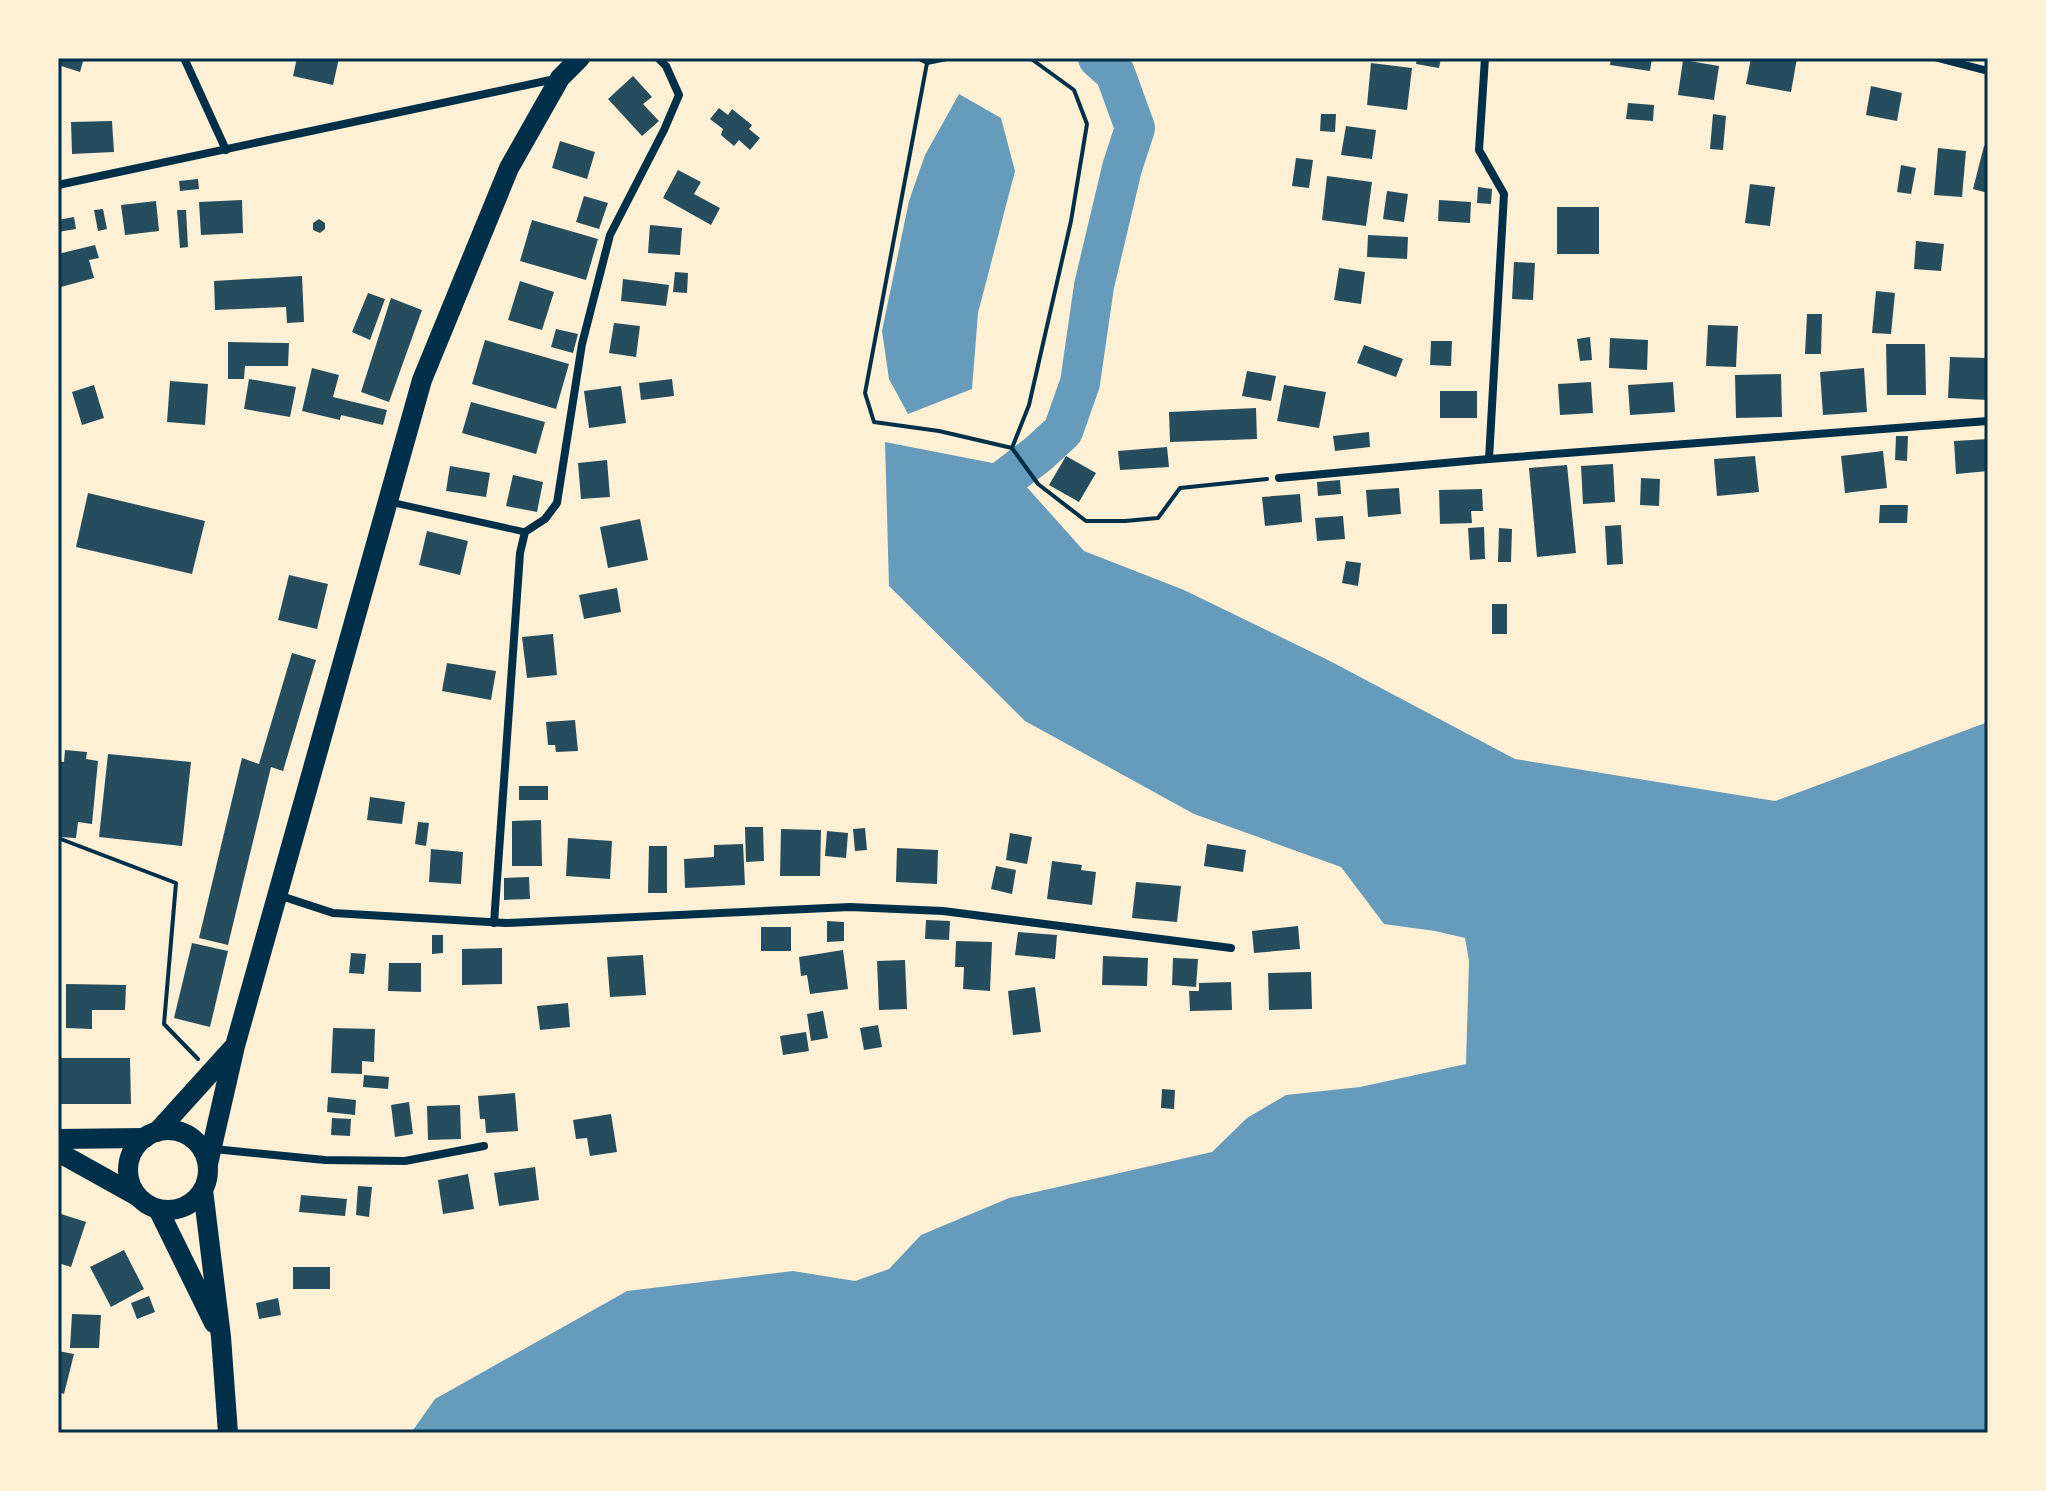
<svg xmlns="http://www.w3.org/2000/svg" width="2046" height="1491" font-family="'Playfair Display',serif">
	<style>
		.water { fill: #669bbc }
		.lines { fill: none; stroke-linecap: round; stroke-linejoin: round }
		.river { stroke: #669bbc; stroke-width: 40 }
		.building { fill: #264d5e }
		.path { stroke: #003049; stroke-width: 4 }
		.pedestrian { stroke: #003049; stroke-width: 7 }
		.minor { stroke: #003049; stroke-width: 8 }
		.primary { stroke: #003049; stroke-width: 20 }
		.neatline { fill: none; stroke: #003049; stroke-width: 3 }
	</style>
	<rect width="100%" height="100%" fill="#fdf0d5"/>
	<g class="water">
		<polygon points="959,94 1001,118 1015,171 978,313 972,389 908,414 889,379 882,331 909,201 925,155"/>
		<polygon points="885,442 1008,466 1084,551 1184,590 1330,661 1515,759 1775,801 1988,722 1988,1433 411,1433 435,1399 627,1291 793,1271 855,1281 889,1269 921,1235 1009,1198 1212,1152 1247,1118 1286,1095 1360,1087 1466,1064 1469,961 1465,938 1435,931 1384,924 1341,867 1194,814 1025,721 889,586"/>
	</g>
	<g class="lines">
		<polyline class="river" points="986,514 988,492 1038,454 1063,431 1080,383 1094,286 1122,168 1135,128 1115,73 1098,58"/>
	</g>
	<g class="building">
		<polygon points="58,58 84,58 80,72 58,65"/>
		<polygon points="297,58 339,58 333,85 293,76"/>
		<polygon points="1417,58 1441,58 1439,68 1416,64"/>
		<polygon points="1611,58 1652,58 1650,71 1610,65"/>
		<polygon points="1751,58 1797,58 1791,92 1746,84"/>
		<polygon points="1683,60 1719,66 1714,100 1678,95"/>
		<polygon points="1371,63 1412,68 1407,110 1367,105"/>
		<polygon points="633,76 652,97 643,104 659,121 642,136 608,99"/>
		<polygon points="1871,86 1902,93 1897,121 1866,115"/>
		<polygon points="1628,103 1654,105 1653,121 1626,119"/>
		<polygon points="719,108 728,115 732,109 752,125 749,129 760,138 750,150 739,140 734,146 721,135 723,129 710,119"/>
		<polygon points="1321,114 1336,114 1335,132 1320,131"/>
		<polygon points="1713,114 1726,116 1723,150 1710,149"/>
		<polygon points="112,121 114,152 72,154 71,122"/>
		<polygon points="1346,126 1376,130 1372,159 1341,155"/>
		<polygon points="560,141 595,152 587,179 552,168"/>
		<polygon points="1984,146 1988,146 1988,193 1973,189"/>
		<polygon points="1938,148 1966,151 1962,197 1934,195"/>
		<polygon points="1296,158 1313,160 1309,188 1292,186"/>
		<polygon points="1901,165 1916,168 1911,194 1897,192"/>
		<polygon points="678,170 701,182 694,194 720,208 711,225 663,198"/>
		<polygon points="1327,176 1372,182 1366,226 1322,220"/>
		<polygon points="198,179 199,189 180,191 179,181"/>
		<polygon points="1750,184 1775,187 1770,226 1745,223"/>
		<polygon points="1478,187 1492,189 1491,204 1477,203"/>
		<polygon points="1387,191 1408,194 1404,222 1383,219"/>
		<polygon points="584,196 608,203 599,229 576,222"/>
		<polygon points="242,200 243,233 201,235 199,202"/>
		<polygon points="1439,200 1471,202 1470,223 1438,221"/>
		<polygon points="156,201 159,231 125,235 121,205"/>
		<rect x="1557" y="207" width="42" height="47"/>
		<polygon points="103,209 107,229 98,231 94,210"/>
		<polygon points="177,210 186,210 188,247 180,248"/>
		<polygon points="74,217 76,229 58,232 58,220"/>
		<polygon points="319,219 325,223 325,229 320,233 313,230 313,223"/>
		<polygon points="532,220 598,239 586,280 520,261"/>
		<polygon points="650,225 682,228 680,255 648,253"/>
		<polygon points="1368,235 1408,237 1407,259 1367,257"/>
		<polygon points="1916,241 1944,244 1941,271 1914,269"/>
		<polygon points="95,245 99,258 89,260 94,278 61,287 58,254"/>
		<polygon points="1514,262 1535,263 1533,300 1512,299"/>
		<polygon points="1339,268 1365,272 1361,304 1334,300"/>
		<polygon points="675,272 688,273 687,293 673,292"/>
		<polygon points="302,276 304,322 287,323 286,307 215,310 214,281"/>
		<polygon points="623,279 669,285 666,306 621,301"/>
		<polygon points="520,281 554,292 542,330 508,320"/>
		<polygon points="1876,291 1895,293 1891,334 1872,333"/>
		<polygon points="368,293 385,299 370,340 352,332"/>
		<polygon points="391,298 422,310 389,402 361,392"/>
		<polygon points="1807,314 1822,314 1821,354 1805,354"/>
		<polygon points="614,323 640,326 636,357 609,353"/>
		<polygon points="1708,325 1738,326 1736,367 1706,366"/>
		<polygon points="556,329 578,334 573,353 551,347"/>
		<polygon points="1590,337 1592,360 1580,361 1577,339"/>
		<polygon points="1610,338 1648,340 1647,370 1609,368"/>
		<polygon points="485,340 569,364 556,409 472,384"/>
		<polygon points="1431,341 1452,341 1451,366 1430,365"/>
		<polygon points="228,342 289,343 288,366 245,366 244,379 228,379"/>
		<polygon points="1886,344 1925,344 1926,395 1887,395"/>
		<polygon points="1364,345 1403,359 1396,377 1357,363"/>
		<polygon points="1950,357 1988,358 1988,400 1948,398"/>
		<polygon points="312,368 339,375 333,397 387,410 383,425 341,415 340,420 302,411"/>
		<polygon points="1864,368 1867,412 1823,415 1820,372"/>
		<polygon points="1247,371 1276,376 1271,401 1242,396"/>
		<polygon points="1781,374 1782,417 1736,418 1735,375"/>
		<polygon points="249,379 296,387 290,417 244,409"/>
		<polygon points="672,379 674,396 641,400 639,383"/>
		<polygon points="170,381 208,384 205,425 167,422"/>
		<polygon points="1591,382 1593,413 1560,415 1558,384"/>
		<polygon points="1673,382 1675,412 1630,415 1628,385"/>
		<polygon points="94,385 104,418 82,425 72,392"/>
		<polygon points="1284,385 1326,392 1319,428 1277,421"/>
		<polygon points="621,386 626,423 589,428 584,391"/>
		<rect x="1440" y="391" width="37" height="27"/>
		<polygon points="471,402 545,422 536,454 462,433"/>
		<polygon points="1256,408 1257,439 1170,442 1169,412"/>
		<polygon points="1369,432 1370,447 1335,451 1333,436"/>
		<polygon points="1896,436 1908,436 1907,461 1895,460"/>
		<polygon points="1988,439 1988,471 1956,474 1954,441"/>
		<polygon points="1167,447 1169,467 1120,470 1118,451"/>
		<polygon points="1883,451 1887,488 1845,493 1841,456"/>
		<polygon points="1066,456 1096,473 1079,502 1049,485"/>
		<polygon points="1755,456 1759,492 1717,496 1714,459"/>
		<polygon points="607,460 610,497 581,499 578,463"/>
		<polygon points="1613,464 1615,502 1583,504 1581,466"/>
		<polygon points="1567,465 1576,553 1537,557 1529,468"/>
		<polygon points="450,466 490,473 486,497 446,491"/>
		<polygon points="513,475 543,482 537,512 506,506"/>
		<polygon points="1641,478 1660,479 1659,506 1640,505"/>
		<polygon points="1340,480 1341,494 1318,496 1317,482"/>
		<polygon points="1399,488 1401,514 1368,517 1366,490"/>
		<polygon points="1482,489 1483,511 1471,511 1472,523 1440,524 1439,490"/>
		<polygon points="88,493 205,521 192,574 76,547"/>
		<polygon points="1300,494 1302,522 1265,526 1262,497"/>
		<polygon points="1880,505 1908,505 1907,523 1879,523"/>
		<polygon points="1343,516 1345,539 1317,541 1315,518"/>
		<polygon points="640,519 648,560 608,568 600,527"/>
		<polygon points="1621,525 1623,564 1607,565 1605,526"/>
		<polygon points="1484,527 1485,559 1470,560 1468,528"/>
		<polygon points="1499,528 1512,529 1511,562 1498,562"/>
		<polygon points="427,531 468,541 460,575 419,565"/>
		<polygon points="1346,561 1361,563 1358,586 1342,583"/>
		<polygon points="289,575 328,584 317,629 278,620"/>
		<polygon points="617,588 621,612 584,619 579,595"/>
		<rect x="1492" y="604" width="15" height="30"/>
		<polygon points="553,634 557,675 527,678 522,637"/>
		<polygon points="292,653 316,660 283,771 271,767 228,945 199,938 242,758 259,764"/>
		<polygon points="447,663 496,671 491,700 442,691"/>
		<polygon points="575,720 578,751 556,752 555,745 548,745 546,722"/>
		<polygon points="65,750 87,752 86,759 98,761 92,824 78,822 76,838 58,837 58,761 64,762"/>
		<polygon points="108,754 191,762 182,846 99,837"/>
		<rect x="519" y="786" width="29" height="14"/>
		<polygon points="370,797 405,802 402,824 367,820"/>
		<polygon points="541,820 542,866 512,866 512,821"/>
		<polygon points="418,822 429,823 426,846 415,844"/>
		<polygon points="745,827 763,827 764,861 746,862"/>
		<polygon points="865,828 867,850 855,851 853,829"/>
		<polygon points="781,829 821,830 820,876 780,876"/>
		<polygon points="827,831 848,833 846,858 825,856"/>
		<polygon points="1010,833 1032,837 1027,864 1006,860"/>
		<polygon points="568,838 612,841 610,879 566,876"/>
		<polygon points="743,844 745,885 685,888 684,859 714,857 714,845"/>
		<polygon points="1207,844 1246,850 1243,872 1204,866"/>
		<polygon points="649,846 667,846 667,893 648,893"/>
		<polygon points="897,848 938,850 937,884 896,882"/>
		<polygon points="431,849 463,852 461,884 429,882"/>
		<polygon points="1052,861 1082,865 1081,870 1096,872 1092,905 1047,899"/>
		<polygon points="996,866 1016,870 1012,894 991,889"/>
		<polygon points="529,877 530,899 504,900 504,878"/>
		<polygon points="1136,882 1181,886 1177,922 1132,918"/>
		<polygon points="926,920 950,921 949,940 925,939"/>
		<polygon points="827,921 844,922 844,941 827,942"/>
		<polygon points="1298,926 1300,949 1254,953 1252,931"/>
		<rect x="761" y="927" width="30" height="24"/>
		<polygon points="1018,932 1057,935 1055,959 1015,955"/>
		<polygon points="432,935 443,935 443,953 432,954"/>
		<polygon points="956,941 992,942 990,991 963,989 964,967 955,967"/>
		<polygon points="192,943 228,951 210,1027 174,1018"/>
		<polygon points="502,948 502,984 462,985 462,949"/>
		<polygon points="843,950 848,989 810,994 807,975 801,976 799,957"/>
		<polygon points="351,953 366,954 364,974 349,973"/>
		<polygon points="643,955 646,995 610,997 607,957"/>
		<polygon points="1103,956 1148,958 1147,986 1102,985"/>
		<polygon points="1173,958 1198,959 1196,987 1172,985"/>
		<polygon points="905,960 907,1009 879,1010 877,961"/>
		<polygon points="389,963 421,963 421,992 388,991"/>
		<polygon points="1311,972 1312,1009 1269,1010 1268,973"/>
		<polygon points="1231,982 1232,1010 1190,1011 1189,991 1199,991 1199,983"/>
		<polygon points="66,984 126,985 125,1010 92,1010 92,1029 66,1028"/>
		<polygon points="1035,987 1041,1032 1013,1035 1008,991"/>
		<polygon points="568,1003 570,1027 540,1030 537,1006"/>
		<polygon points="823,1011 828,1038 811,1041 807,1014"/>
		<polygon points="878,1025 882,1047 864,1050 860,1028"/>
		<polygon points="333,1028 375,1029 374,1062 362,1061 362,1074 331,1073"/>
		<polygon points="806,1032 809,1051 783,1055 780,1036"/>
		<polygon points="58,1058 130,1058 131,1104 58,1104"/>
		<polygon points="364,1075 389,1077 388,1089 363,1087"/>
		<polygon points="1162,1089 1175,1090 1174,1109 1161,1108"/>
		<polygon points="515,1093 518,1131 486,1133 485,1119 480,1119 478,1096"/>
		<polygon points="328,1097 356,1100 355,1115 327,1112"/>
		<polygon points="409,1102 413,1134 395,1137 391,1105"/>
		<polygon points="460,1105 461,1139 428,1140 427,1106"/>
		<polygon points="611,1114 617,1152 590,1156 587,1138 576,1139 573,1120"/>
		<polygon points="332,1118 351,1119 350,1136 331,1135"/>
		<polygon points="535,1167 539,1200 499,1206 494,1173"/>
		<polygon points="468,1174 474,1209 443,1214 438,1180"/>
		<polygon points="358,1186 372,1187 369,1217 356,1215"/>
		<polygon points="301,1195 347,1199 345,1216 299,1212"/>
		<polygon points="58,1213 86,1222 71,1267 58,1263"/>
		<polygon points="124,1250 144,1289 111,1307 90,1267"/>
		<rect x="293" y="1267" width="37" height="22"/>
		<polygon points="149,1296 155,1312 137,1319 131,1303"/>
		<polygon points="278,1298 281,1315 259,1319 256,1303"/>
		<polygon points="72,1314 101,1315 99,1348 70,1348"/>
		<polygon points="58,1351 74,1354 64,1394 58,1392"/>
	</g>
	<g class="lines">
		<g class="path">
			<polyline points="918,58 927,63 865,393 874,422 939,431 1012,448 1038,484 1086,521 1125,521 1158,518 1180,488 1267,479"/>
			<polyline points="927,63 952,58"/>
			<polyline points="1012,448 1029,405 1071,221 1087,124 1074,90 1030,58"/>
			<polyline points="58,838 176,883 164,1024 198,1059"/>
		</g>
		<polyline class="pedestrian" points="390,502 525,532"/>
		<g class="minor">
			<polyline points="184,58 226,150"/>
			<polyline points="1485,58 1479,150 1504,194 1489,459"/>
			<polyline points="1938,58 1988,71"/>
			<polyline points="58,185 555,79"/>
			<polyline points="1279,478 1489,459 1988,421"/>
			<polyline points="278,895 333,913 506,923 850,907 943,911 1231,948"/>
			<polyline points="494,923 520,553 525,532 545,519 557,503 582,344 610,235 664,130 679,95 666,66 658,58"/>
			<polyline points="214,1149 325,1160 405,1161 484,1146"/>
		</g>
		<g class="primary">
			<circle cx="168" cy="1170" r="40"/>
			<polyline points="157,1132 232,1049"/>
			<polyline points="58,1139 145,1138"/>
			<polyline points="58,1152 137,1196"/>
			<polyline points="208,1164 235,1046 422,380 509,168 560,78 580,58"/>
			<polyline points="203,1190 221,1337 228,1433"/>
			<polyline points="158,1209 214,1323"/>
		</g>
	</g>
	<rect width="2046" height="1491" fill="none" stroke="#fdf0d5" stroke-width="120"/>
	<rect x="60" y="60" width="1926" height="1371" class="neatline"/>
</svg>
